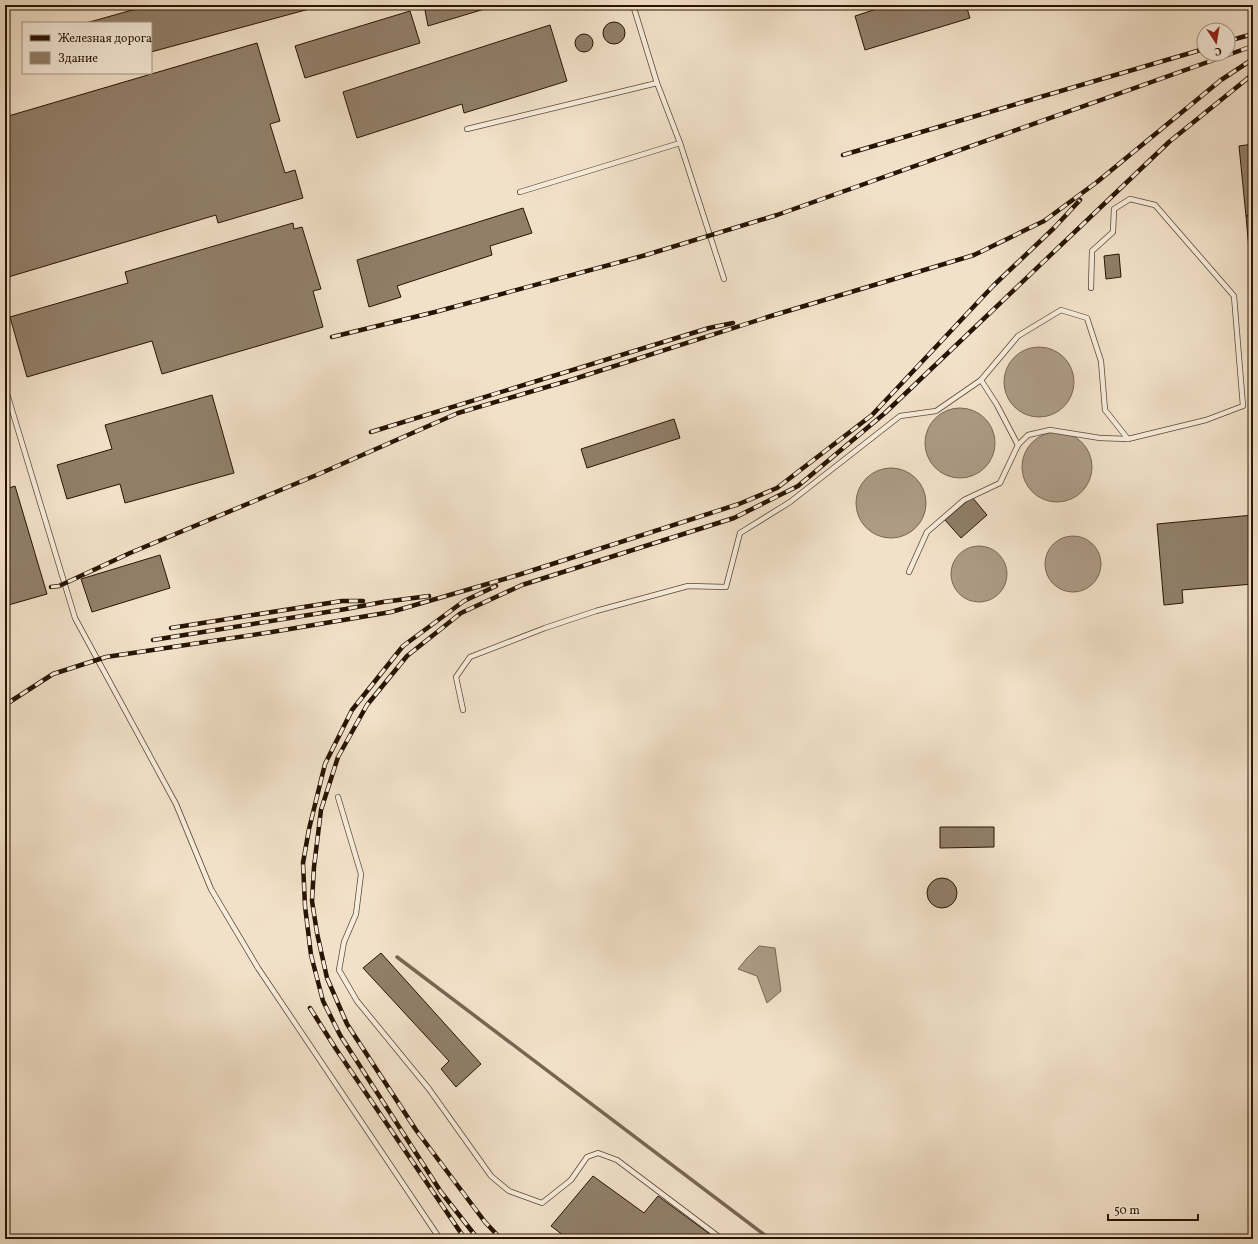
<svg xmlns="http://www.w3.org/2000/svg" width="1258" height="1244" font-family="Vollkorn,serif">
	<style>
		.water { fill: #ad9b86; stroke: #786552 }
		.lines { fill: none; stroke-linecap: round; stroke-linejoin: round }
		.stream { stroke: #786552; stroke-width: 3.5 }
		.building { fill: #917f6a; stroke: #281403 }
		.lane-casing { stroke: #5a4734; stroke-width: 6 }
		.lane { stroke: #f7ecdc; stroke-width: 4.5 }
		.rail-casing { stroke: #281403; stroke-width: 4.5 }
		.rail { stroke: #f7ecdc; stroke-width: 3; stroke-dasharray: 9; stroke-linecap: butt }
	</style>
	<rect width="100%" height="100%" fill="#f2e1c9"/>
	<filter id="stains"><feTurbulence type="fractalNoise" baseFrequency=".005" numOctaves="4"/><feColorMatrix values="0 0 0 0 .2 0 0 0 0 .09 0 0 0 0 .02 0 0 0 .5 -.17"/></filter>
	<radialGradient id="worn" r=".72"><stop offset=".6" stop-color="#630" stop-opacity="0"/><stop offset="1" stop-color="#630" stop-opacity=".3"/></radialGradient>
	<g class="water">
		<circle cx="1039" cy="382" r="35"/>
		<circle cx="960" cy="443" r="35"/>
		<circle cx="1057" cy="467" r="35"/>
		<circle cx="891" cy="503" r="35"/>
		<circle cx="1073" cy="564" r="28"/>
		<circle cx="979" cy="574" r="28"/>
		<polygon points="759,946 775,948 781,991 767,1003 757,976 738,969 747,958"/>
	</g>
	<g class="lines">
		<polyline class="stream" points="397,957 770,1239"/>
	</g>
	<g class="building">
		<polygon points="150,5 324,5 151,52 151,23 86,23"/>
		<polygon points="424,5 498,5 428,26"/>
		<polygon points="889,5 966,5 970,18 865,50 855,16"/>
		<polygon points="410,11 420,43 305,78 295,46"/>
		<circle cx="614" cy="33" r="11"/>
		<polygon points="550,25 567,81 464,113 462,104 357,138 343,92"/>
		<circle cx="584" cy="43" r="9"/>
		<polygon points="257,43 280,121 270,124 285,173 295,170 303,198 218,223 216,215 5,278 5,117"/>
		<polygon points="1253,144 1253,216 1246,216 1239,146"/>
		<polygon points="523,208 532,233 490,246 492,255 397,286 401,297 369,307 357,260"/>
		<polygon points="1246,216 1253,216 1253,295"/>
		<polygon points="293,223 294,229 302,227 321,289 313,291 323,327 162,374 152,341 27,377 10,317 128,283 125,272"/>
		<polygon points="1119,254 1121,277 1106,279 1104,256"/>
		<polygon points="212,395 234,473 125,503 120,484 67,499 57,465 112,449 105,425"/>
		<polygon points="674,419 680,438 587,468 581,449"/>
		<polygon points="5,486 6,489 15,486 47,594 5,606"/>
		<polygon points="972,497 987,515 961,538 945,520"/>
		<polygon points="1253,515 1253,584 1182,590 1183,603 1164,605 1157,524"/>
		<polygon points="160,555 170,588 92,612 81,579"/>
		<polygon points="940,827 994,827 994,847 940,848"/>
		<circle cx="942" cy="893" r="15"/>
		<polygon points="381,953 481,1064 456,1087 441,1069 449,1061 363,968"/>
		<polygon points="593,1176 644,1213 658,1196 711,1235 708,1239 568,1239 551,1226"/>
	</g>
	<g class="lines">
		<defs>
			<g id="lane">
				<polyline points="633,5 657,83 680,143 724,279"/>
				<polyline points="467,129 657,83"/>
				<polyline points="520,192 680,143"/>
				<polyline points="5,387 75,618 176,804 211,889 258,968 440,1239"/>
				<polyline points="1018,445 1028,435 1050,430 1100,438 1128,439 1206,420 1243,406 1234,296 1155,205 1130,199 1114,209 1113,232 1092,251 1091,288"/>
				<polyline points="909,572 927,532 964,500 1000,483 1018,445 997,405 981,380"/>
				<polyline points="463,710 456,677 470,657 545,628 596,611 688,586 726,587 740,533 790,502 900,416 936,411 981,380 1018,336 1061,310 1087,318 1101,361 1105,410 1128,439"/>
				<polyline points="338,797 361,874 356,914 344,942 339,970 357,1001 429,1089 491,1176 509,1191 542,1203 571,1180 587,1157 598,1153 617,1160 719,1237 719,1239"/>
			</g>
		</defs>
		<use href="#lane" class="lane-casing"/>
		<use href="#lane" class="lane"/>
		<defs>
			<g id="rail">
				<polyline points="1228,41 1253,34"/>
				<polyline points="843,155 1204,49"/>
				<polyline points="332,337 435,312 646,255 777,215 1253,46"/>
				<polyline points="371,432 709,328 733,323"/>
				<polyline points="51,587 59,586 130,553 319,474 458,413 574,379 771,316 974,255 1044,221 1097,182 1221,80 1253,59"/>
				<polyline points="171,628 342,601 363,601"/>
				<polyline points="153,640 346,609 383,602 429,596"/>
				<polyline points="5,705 53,674 106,657 272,632 391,612 518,575 739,504 777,488 872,415 993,286 1054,228 1080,200"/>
				<polyline points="310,1008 336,1049 465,1239"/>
				<polyline points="478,1239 441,1192 340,1035 323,1001 311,955 305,906 303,863 309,829 325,764 352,710 403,646 464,601 496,586"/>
				<polyline points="501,1239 485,1222 416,1130 347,1024 327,978 317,933 312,901 314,867 321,810 338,757 367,705 407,656 461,613 522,585 734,518 798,486 885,413 1169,142 1253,74"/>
			</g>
		</defs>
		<use href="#rail" class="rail-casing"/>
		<use href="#rail" class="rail"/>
	</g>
	<rect width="1258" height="1244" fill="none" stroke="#f2e1c9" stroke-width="20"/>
	<rect x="6" y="6" width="1246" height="1232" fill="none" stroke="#281403" stroke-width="2"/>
	<rect x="10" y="10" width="1238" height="1224" fill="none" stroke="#281403"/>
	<rect x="22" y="22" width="130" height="52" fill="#f7ecdc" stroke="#a49685"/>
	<rect x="30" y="35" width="20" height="6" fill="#281403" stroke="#a49685"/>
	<text x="58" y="42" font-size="12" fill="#281403">Железная дорога</text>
	<rect x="30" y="52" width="20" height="12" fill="#917f6a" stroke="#a49685"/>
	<text x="58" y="62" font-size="12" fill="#281403">Здание</text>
	<g transform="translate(1216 42) rotate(168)"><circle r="19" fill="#f7ecdc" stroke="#a49685"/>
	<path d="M0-3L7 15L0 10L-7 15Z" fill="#8f2418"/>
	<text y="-6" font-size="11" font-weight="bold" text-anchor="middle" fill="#281403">С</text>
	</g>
	<path d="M1108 1214v6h90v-6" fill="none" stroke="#281403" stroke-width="2"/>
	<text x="1114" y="1214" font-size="12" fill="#281403" stroke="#f7ecdc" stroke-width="3" paint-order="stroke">50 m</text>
	<rect width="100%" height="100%" filter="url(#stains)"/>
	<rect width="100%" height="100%" fill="url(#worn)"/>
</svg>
